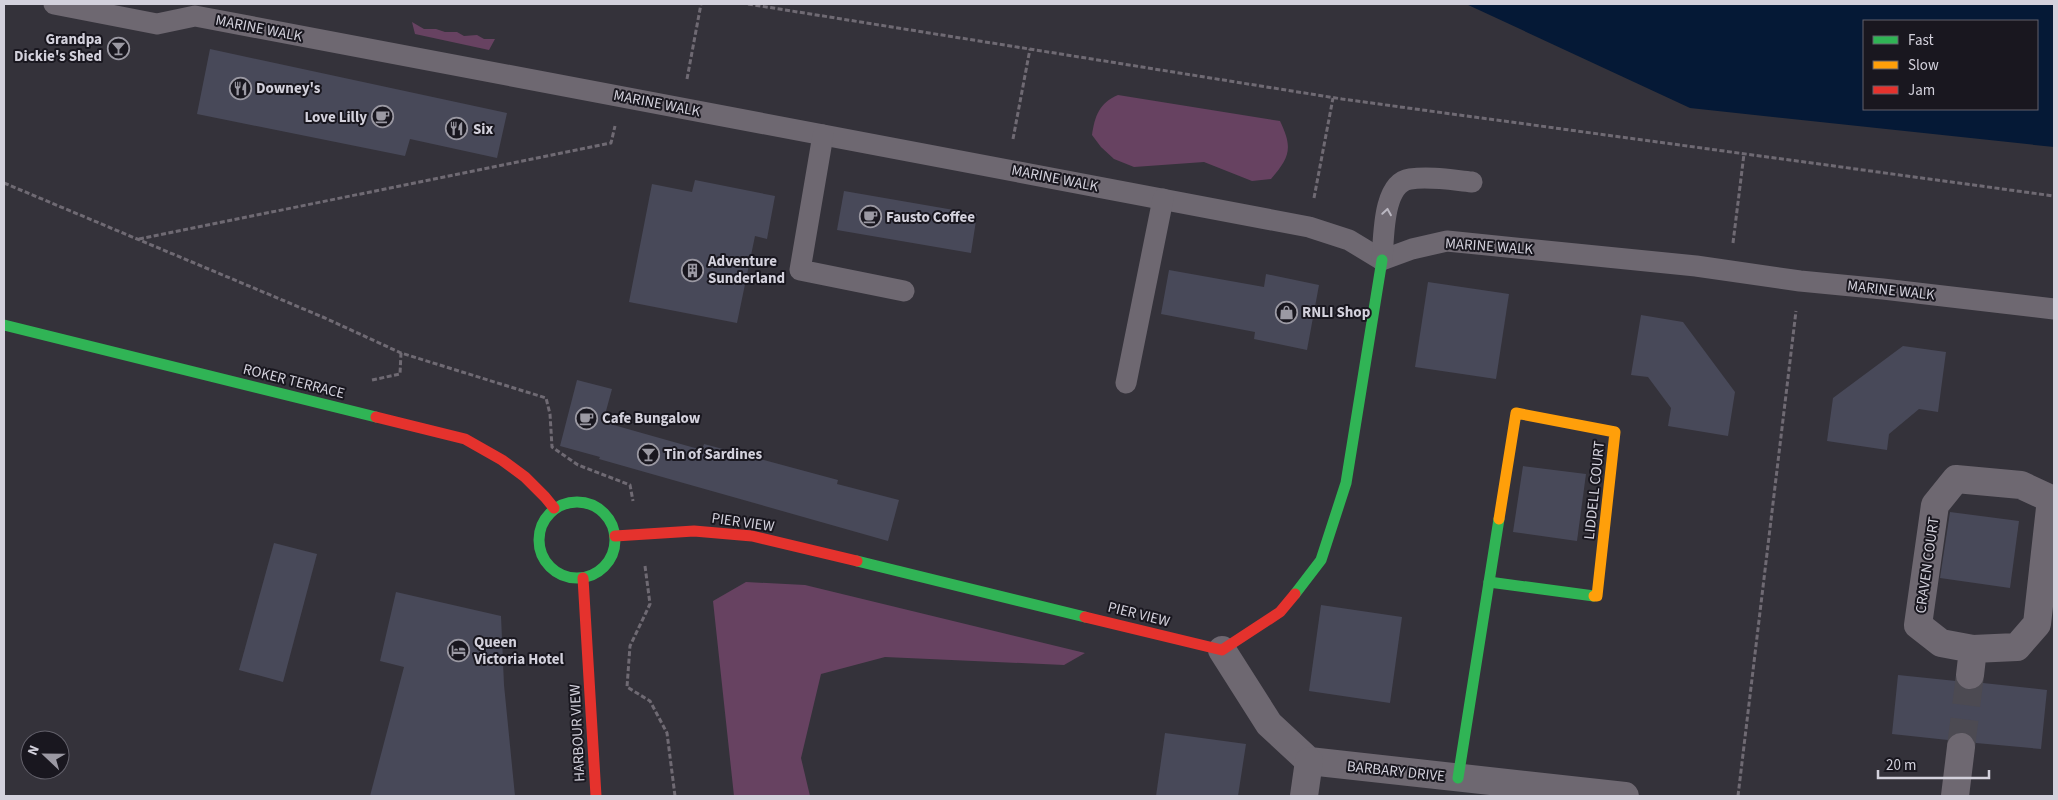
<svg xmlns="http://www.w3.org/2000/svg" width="2058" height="800" font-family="'Source Sans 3',sans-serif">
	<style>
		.green { fill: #674261 }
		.water { fill: #051936; fill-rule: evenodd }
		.building { fill: #484959 }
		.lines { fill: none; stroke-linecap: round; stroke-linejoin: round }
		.street-tunnel { stroke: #4c4a52; stroke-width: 28; stroke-dasharray: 28 14; stroke-linecap: butt }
		.path { stroke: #6f6a73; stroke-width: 3; stroke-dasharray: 5 2.5; stroke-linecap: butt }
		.lane { stroke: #6e6871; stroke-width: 21 }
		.street { stroke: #6e6871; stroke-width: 28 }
		.fast { stroke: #30b455; stroke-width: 11 }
		.slow { stroke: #ff9f0a; stroke-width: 11 }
		.jam { stroke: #e5322d; stroke-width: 11 }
		.oneway { stroke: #bab7c1 }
		.labels { text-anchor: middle; stroke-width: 4; stroke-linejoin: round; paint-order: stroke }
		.street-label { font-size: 15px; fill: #d3d1dc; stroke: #19171f }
		.poi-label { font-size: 15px; font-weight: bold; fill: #d3d1dc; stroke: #19171f; text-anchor: start }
	</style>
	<rect width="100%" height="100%" fill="#34323a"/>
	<g class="green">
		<polygon points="412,22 424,29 436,29 445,32 457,32 464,36 477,35 484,39 495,39 489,50 415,34"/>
		<path d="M1118,95L1280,121C1293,148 1290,157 1271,179L1252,181L1204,162L1134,167L1114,159L1101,147L1092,135C1095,116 1099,103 1118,95Z"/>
		<polygon points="746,582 805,585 1085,653 1064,665 885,657 821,674 801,758 810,796 734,796 713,601"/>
	</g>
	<path class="water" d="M1466,4H2054V147L1690,108ZM1864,21H2037V109H1864Z"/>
	<g class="building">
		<polygon points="210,49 507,113 497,158 410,139 405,156 197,114"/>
		<polygon points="695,180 775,196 767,239 755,236 737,323 629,302 652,184 692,192"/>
		<polygon points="844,191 977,214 971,253 837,230"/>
		<polygon points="1169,270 1264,287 1266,274 1319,285 1307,350 1254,339 1255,332 1161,314"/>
		<polygon points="1428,282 1509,294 1496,379 1415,367"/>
		<polygon points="1641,315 1683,322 1735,392 1728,436 1668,426 1671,408 1648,377 1631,375"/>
		<polygon points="1903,346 1946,352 1938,412 1919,409 1889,434 1887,450 1827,441 1833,398"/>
		<polygon points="577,380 612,389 603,422 702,450 704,444 838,480 837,484 899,500 888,541 687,484 599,459 600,457 560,446"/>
		<polygon points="1523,466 1586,474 1577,541 1513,532"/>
		<polygon points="1950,512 2019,521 2010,588 1940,578"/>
		<polygon points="274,543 317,554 283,682 239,670"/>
		<polygon points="396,592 501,616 504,685 515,796 370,796 404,667 380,661"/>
		<polygon points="1321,605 1402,617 1390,703 1309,691"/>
		<polygon points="1898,675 1956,681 1961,688 1969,691 1977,689 1983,683 2047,690 2041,749 1976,743 1971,735 1962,732 1954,733 1948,740 1892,734"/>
		<polygon points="1165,733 1246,744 1238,796 1156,796"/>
	</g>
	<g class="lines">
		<polyline class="street-tunnel" points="1961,747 1970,675"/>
		<g class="path">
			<polyline points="748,4 1342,99 2054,196"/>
			<polyline points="687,79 701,4"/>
			<polyline points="1013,139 1030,49"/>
			<polyline points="4,183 325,318 401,353 546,398 550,414 552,447 578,465 630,485 633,501"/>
			<polyline points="1314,198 1333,98"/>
			<polyline points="139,239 611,143 615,126"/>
			<polyline points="1733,243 1744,154"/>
			<polyline points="372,380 400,374 401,353"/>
			<polyline points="645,566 650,604 630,646 627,687 650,701 667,733 675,796"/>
			<polyline points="1738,796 1796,311"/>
		</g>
		<g class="lane">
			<polyline points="54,4 157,24 195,16 1309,227 1349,240 1382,260 1412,249 1447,241 1696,266 1800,281 1883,289 2054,309"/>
			<polyline points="823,135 800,270 904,291"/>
			<path d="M1382,260C1384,239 1382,183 1410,179C1430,176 1452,180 1472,182"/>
			<polyline points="1126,383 1163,199"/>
		</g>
		<g class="street">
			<polyline points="1222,650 1269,724 1309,761 1625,796"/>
			<polyline points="1970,675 1973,649 1941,643 1918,625 1935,505 1956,479 2021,485 2051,499 2037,624 2017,647 1973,649"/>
			<polyline points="1304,796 1309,761"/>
			<polyline points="1955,796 1961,747"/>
		</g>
		<g class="fast">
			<polyline points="4,325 376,417"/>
			<circle cx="577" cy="540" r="38"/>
			<polyline points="857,561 1085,617"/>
			<polyline points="1489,582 1594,596"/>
			<polyline points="1295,594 1321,560 1346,483 1382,260"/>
			<polyline points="1458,778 1499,519"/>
		</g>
		<polyline class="slow" points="1499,519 1516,413 1615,432 1597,596 1594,596"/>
		<g class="jam">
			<polyline points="376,417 465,439 502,460 525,477 545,497 554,508"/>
			<polyline points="615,536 694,531 752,536 857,561"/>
			<polyline points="583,578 596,796"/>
			<polyline points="1085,617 1222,650 1280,612 1295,594"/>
		</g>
	</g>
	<defs><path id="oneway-chevron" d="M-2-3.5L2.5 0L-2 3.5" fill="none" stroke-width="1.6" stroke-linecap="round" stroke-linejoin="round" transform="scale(1.25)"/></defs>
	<use class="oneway" href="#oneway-chevron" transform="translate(1387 212) rotate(-81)"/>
	<defs>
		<symbol id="bar-ring" viewBox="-11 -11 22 22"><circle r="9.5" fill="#19171f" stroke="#9b99a3" stroke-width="1.5"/><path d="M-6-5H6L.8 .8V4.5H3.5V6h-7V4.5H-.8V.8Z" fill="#9b99a3"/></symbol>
		<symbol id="restaurant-ring" viewBox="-11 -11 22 22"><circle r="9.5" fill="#19171f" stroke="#9b99a3" stroke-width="1.5"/><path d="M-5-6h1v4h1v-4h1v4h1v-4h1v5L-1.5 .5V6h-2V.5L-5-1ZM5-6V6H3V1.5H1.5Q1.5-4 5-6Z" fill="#9b99a3"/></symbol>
		<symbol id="cafe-ring" viewBox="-11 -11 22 22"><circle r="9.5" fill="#19171f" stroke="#9b99a3" stroke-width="1.5"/><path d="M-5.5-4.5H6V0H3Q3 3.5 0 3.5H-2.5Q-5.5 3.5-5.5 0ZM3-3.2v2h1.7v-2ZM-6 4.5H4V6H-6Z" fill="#9b99a3"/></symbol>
		<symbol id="building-ring" viewBox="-11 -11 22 22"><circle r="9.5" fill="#19171f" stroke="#9b99a3" stroke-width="1.5"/><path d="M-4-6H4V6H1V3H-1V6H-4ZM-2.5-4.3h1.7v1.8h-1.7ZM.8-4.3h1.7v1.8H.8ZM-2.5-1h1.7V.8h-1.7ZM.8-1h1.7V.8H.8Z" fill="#9b99a3"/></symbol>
		<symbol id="shop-ring" viewBox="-11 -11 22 22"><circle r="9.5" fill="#19171f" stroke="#9b99a3" stroke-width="1.5"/><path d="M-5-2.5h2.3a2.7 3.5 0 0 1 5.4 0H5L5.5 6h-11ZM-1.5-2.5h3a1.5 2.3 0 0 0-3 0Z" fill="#9b99a3"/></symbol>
		<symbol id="hotel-ring" viewBox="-11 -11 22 22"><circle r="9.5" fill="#19171f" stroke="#9b99a3" stroke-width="1.5"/><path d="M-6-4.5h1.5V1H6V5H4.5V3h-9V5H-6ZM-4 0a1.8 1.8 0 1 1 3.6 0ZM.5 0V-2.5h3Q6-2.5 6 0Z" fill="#9b99a3"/></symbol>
	</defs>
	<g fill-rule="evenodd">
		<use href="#bar-ring" x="106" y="36" width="25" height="25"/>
		<use href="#restaurant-ring" x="228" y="76" width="25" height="25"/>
		<use href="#cafe-ring" x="370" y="104" width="25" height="25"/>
		<use href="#restaurant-ring" x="444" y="116" width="25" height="25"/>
		<use href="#cafe-ring" x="858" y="204" width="25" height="25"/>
		<use href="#building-ring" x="680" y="258" width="25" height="25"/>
		<use href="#shop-ring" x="1274" y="300" width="25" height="25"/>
		<use href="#cafe-ring" x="574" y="406" width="25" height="25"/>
		<use href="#bar-ring" x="636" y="442" width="25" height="25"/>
		<use href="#hotel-ring" x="446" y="638" width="25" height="25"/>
	</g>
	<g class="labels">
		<g class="street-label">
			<text transform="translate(259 28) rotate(11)" y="5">MARINE WALK</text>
			<text transform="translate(657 103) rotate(11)" y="5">MARINE WALK</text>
			<text transform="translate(1055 178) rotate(11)" y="5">MARINE WALK</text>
			<text transform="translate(1489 246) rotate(4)" y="5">MARINE WALK</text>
			<text transform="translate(1891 290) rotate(6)" y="5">MARINE WALK</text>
			<text transform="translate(294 381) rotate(14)" y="5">ROKER TERRACE</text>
			<text transform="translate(1594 490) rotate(-84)" y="5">LIDDELL COURT</text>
			<text transform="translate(743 522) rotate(8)" y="5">PIER VIEW</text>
			<text transform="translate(1927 565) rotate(-82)" y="5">CRAVEN COURT</text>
			<text transform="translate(1139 614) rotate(14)" y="5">PIER VIEW</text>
			<text transform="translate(577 733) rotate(-93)" y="5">HARBOUR VIEW</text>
			<text transform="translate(1396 771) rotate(6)" y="5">BARBARY DRIVE</text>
		</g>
		<g class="poi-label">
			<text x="102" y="44" text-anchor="end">Grandpa<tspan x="102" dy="17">Dickie's Shed</tspan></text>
			<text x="256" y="93">Downey's</text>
			<text x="367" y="122" text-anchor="end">Love Lilly</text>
			<text x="473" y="134">Six</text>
			<text x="886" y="222">Fausto Coffee</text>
			<text x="708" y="266">Adventure<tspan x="708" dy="17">Sunderland</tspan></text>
			<text x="1302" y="317">RNLI Shop</text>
			<text x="602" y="423">Cafe Bungalow</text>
			<text x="664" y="459">Tin of Sardines</text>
			<text x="474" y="647">Queen<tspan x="474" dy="17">Victoria Hotel</tspan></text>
		</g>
	</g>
	<rect width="2058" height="800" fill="none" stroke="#d3d1dc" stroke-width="10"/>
	<rect x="1863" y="20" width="175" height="90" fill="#19171f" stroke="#63616b"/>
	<rect x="1873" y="36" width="25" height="8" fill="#30b455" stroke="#63616b"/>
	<text x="1908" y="45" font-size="15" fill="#d3d1dc">Fast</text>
	<rect x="1873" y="61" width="25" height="8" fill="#ff9f0a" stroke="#63616b"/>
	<text x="1908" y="70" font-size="15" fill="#d3d1dc">Slow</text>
	<rect x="1873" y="86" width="25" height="8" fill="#e5322d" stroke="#63616b"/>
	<text x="1908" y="95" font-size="15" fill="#d3d1dc">Jam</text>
	<g transform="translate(45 755) rotate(292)"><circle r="24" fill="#19171f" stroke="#63616b"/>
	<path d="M0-4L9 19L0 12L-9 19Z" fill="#9b99a3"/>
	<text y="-8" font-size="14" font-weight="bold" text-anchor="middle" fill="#d3d1dc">N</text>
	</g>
	<path d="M1878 770v8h111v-8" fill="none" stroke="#d3d1dc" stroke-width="2.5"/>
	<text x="1886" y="770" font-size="15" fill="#d3d1dc" stroke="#19171f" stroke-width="4" paint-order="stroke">20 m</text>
</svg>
